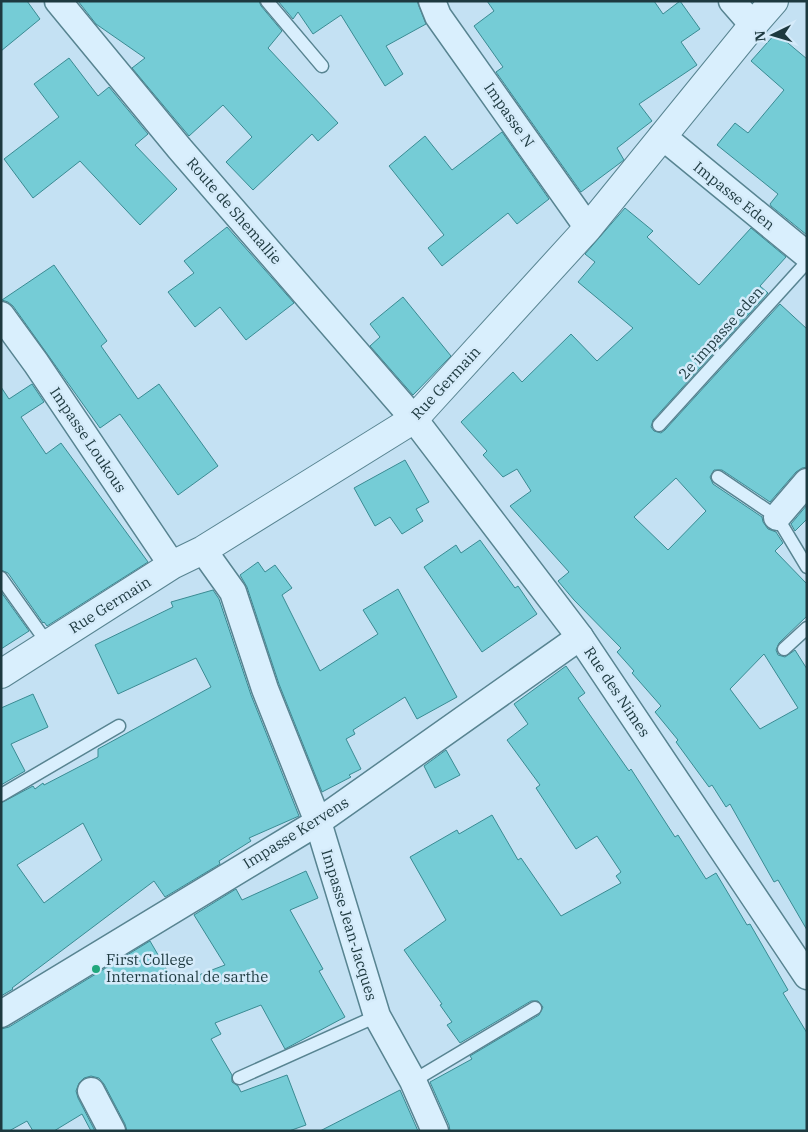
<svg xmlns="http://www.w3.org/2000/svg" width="808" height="1132" font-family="'IBM Plex Serif',serif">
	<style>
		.building { fill: #75ccd6; stroke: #3a8b93; fill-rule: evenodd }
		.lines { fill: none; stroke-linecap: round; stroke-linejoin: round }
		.service-casing { stroke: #588491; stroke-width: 15 }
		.minor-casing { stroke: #588491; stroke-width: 29 }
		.tertiary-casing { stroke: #588491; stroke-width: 30 }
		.service { stroke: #d9effd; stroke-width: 12 }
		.minor { stroke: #d9effd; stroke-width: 26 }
		.tertiary { stroke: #d9effd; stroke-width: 28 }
		.poi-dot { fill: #20a77c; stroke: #d5ebfa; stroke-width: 2 }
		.labels { text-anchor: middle; stroke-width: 5; stroke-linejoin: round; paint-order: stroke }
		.street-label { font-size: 15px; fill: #1d393f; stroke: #d5ebfa }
		.poi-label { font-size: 15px; fill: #1d393f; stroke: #d5ebfa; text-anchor: start }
	</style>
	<rect width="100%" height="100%" fill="#c4e1f3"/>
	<g class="building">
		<polygon points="1,1 27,1 40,19 1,51"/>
		<polygon points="78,1 259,1 261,6 282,31 268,48 338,123 318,141 312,134 253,190 226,162 252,137 223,105 189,136 132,68 145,58 96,24"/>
		<polygon points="278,1 417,1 426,24 386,46 403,74 385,86 341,15 313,34 298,12 293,19"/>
		<polygon points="487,1 654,1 663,14 680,1 700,29 681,42 697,65 639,104 652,121 617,148 624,160 581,192 496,72 503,67 474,26 494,11"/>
		<polygon points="776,33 807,59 807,235 771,206 770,204 778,194 717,145 735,123 748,133 784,90 751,61"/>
		<polygon points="69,58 98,96 109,87 148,134 135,145 177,189 140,225 80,161 33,198 4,159 59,117 34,84"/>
		<polygon points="502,132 549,199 517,224 508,213 442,266 428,248 444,235 389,166 425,136 452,170"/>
		<path d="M625,208L653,231L647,237L699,285L751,228L786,257L760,286L768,293L653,420L651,427L654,431L661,433L665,430L780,304L807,329V467L802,468L796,472L770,502L722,470H714L710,477L713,484L762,517L763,522L768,529L776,532L783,543L775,551L807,584V616L779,643L776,650L778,655L785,657L795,650L807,669V930L778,880L774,882L730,804L726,807L712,785L709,787L676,742L678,740L655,712L661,706L632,673L634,671L617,652L621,648L574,600L558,581L569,572L510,506L531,491L517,469L503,477L483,455L487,451L461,422L513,372L522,382L571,334L597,361L633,328L578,282L595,262L585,254ZM676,478L706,511L668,550L634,517ZM764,654L798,708L760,729L730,689Z"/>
		<polygon points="227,227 294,303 246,340 220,307 195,327 168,292 194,273 184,261"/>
		<polygon points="54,265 107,341 101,346 138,399 159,384 218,466 178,495 120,414 100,428 13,306 8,302 2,300"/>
		<polygon points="403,297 451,356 413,395 370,346 380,337 370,324"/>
		<polygon points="32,384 44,402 21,417 46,454 61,443 148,562 47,626 44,622 43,623 8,573 1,570 1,387 9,399"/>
		<polygon points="405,460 429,502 416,509 423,521 402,534 390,517 375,526 354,488"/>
		<polygon points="807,505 807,519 795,531 791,524"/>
		<polygon points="480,540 515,588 518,586 537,614 482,652 424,567 456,545 461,553"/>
		<polygon points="258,562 265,572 275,565 292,588 282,595 320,671 378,634 363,610 398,589 457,697 417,719 405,697 353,730 355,734 346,739 361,769 349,775 351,777 322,792 279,684 247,587 240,575"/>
		<path d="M213,590L219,599L251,695L299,816L249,838L251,841L219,861L220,864L165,897L154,881L12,988L13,989L1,996V803L33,786L35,789L43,783L44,785L98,757V749L211,687L196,658L118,694L95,645L173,607L171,602ZM83,823L102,860L44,903L17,865Z"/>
		<polygon points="1,592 29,631 1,649"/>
		<polygon points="566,666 585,693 578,698 629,771 631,769 675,837 678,835 706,879 716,873 747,925 750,924 788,990 783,993 807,1033 807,1131 450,1131 449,1125 430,1082 472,1059 470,1056 539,1015 543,1007 538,1001 531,1001 460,1043 447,1025 452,1022 440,1005 442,1004 404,950 446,920 410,857 457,830 459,834 492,815 518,860 521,858 561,916 621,883 616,876 621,872 597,836 576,849 536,788 540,785 507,740 528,724 514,704"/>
		<polygon points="33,694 48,727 11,744 25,771 1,785 1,708"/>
		<polygon points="446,750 460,775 435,788 424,766"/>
		<polygon points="306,871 318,898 290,910 323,969 319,971 345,1017 285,1049 261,1005 215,1023 221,1034 211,1039 232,1075 232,1082 238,1086 241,1092 287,1075 306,1125 289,1131 127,1131 125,1124 104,1084 99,1078 91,1076 84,1078 79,1083 76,1091 78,1098 95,1131 91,1131 82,1114 54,1131 33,1131 27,1121 9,1131 1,1131 1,1029 9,1027 150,941 175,984 225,965 194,915 236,889 242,900"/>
		<polygon points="400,1090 418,1131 320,1131"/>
	</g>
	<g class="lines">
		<defs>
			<g id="service">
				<polyline points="267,1 322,66"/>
				<polyline points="659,425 807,262"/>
				<polyline points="718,477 777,517 807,567"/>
				<polyline points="1,578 48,644"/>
				<polyline points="784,649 807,628"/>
				<polyline points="1,795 119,726"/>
				<polyline points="239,1078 377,1016"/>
				<polyline points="413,1081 535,1008"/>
			</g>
			<g id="minor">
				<polyline points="58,1 180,149 414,419 580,637 807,976"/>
				<polyline points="432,1 438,16 588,228"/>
				<polyline points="732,1 753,25"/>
				<polyline points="662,136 807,255"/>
				<polyline points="1,315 36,363 172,565"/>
				<polyline points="777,517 807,482"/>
				<polyline points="203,550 233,592 265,689 318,822 377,1016 413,1081 435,1131"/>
				<polyline points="1,1014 318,822 580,637"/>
				<polyline points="91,1091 112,1131"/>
			</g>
			<polyline id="tertiary" points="1,674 172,565 203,550 414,419 588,228 753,25 774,1"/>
		</defs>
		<use href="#service" class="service-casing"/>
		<use href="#minor" class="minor-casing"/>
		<use href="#tertiary" class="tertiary-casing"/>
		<use href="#service" class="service"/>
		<use href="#minor" class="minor"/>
		<use href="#tertiary" class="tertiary"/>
	</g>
	<circle class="poi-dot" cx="96" cy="969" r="5"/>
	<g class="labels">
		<g class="street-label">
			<text transform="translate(509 115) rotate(55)" y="5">Impasse N</text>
			<text transform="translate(734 196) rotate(39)" y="5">Impasse Eden</text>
			<text transform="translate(234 211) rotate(49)" y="5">Route de Shemallie</text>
			<text transform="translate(721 333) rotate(-48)" y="5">2e impasse eden</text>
			<text transform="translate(446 383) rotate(-47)" y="5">Rue Germain</text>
			<text transform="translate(88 440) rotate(56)" y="5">Impasse Loukous</text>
			<text transform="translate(110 605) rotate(-32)" y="5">Rue Germain</text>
			<text transform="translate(617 692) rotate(56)" y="5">Rue des Nimes</text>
			<text transform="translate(296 833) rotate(-32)" y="5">Impasse Kervens</text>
			<text transform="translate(349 925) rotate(73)" y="5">Impasse Jean-Jacques</text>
		</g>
		<g class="poi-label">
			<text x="106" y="965">First College<tspan x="106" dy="17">International de sarthe</tspan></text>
		</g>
	</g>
	<rect width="808" height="1132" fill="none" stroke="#1d393f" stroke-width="5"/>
	<g transform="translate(773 35) rotate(265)" stroke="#d5ebfa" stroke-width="4" paint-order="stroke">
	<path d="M0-4L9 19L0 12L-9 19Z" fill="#1d393f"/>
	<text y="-8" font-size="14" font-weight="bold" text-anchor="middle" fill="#1d393f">N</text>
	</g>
</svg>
